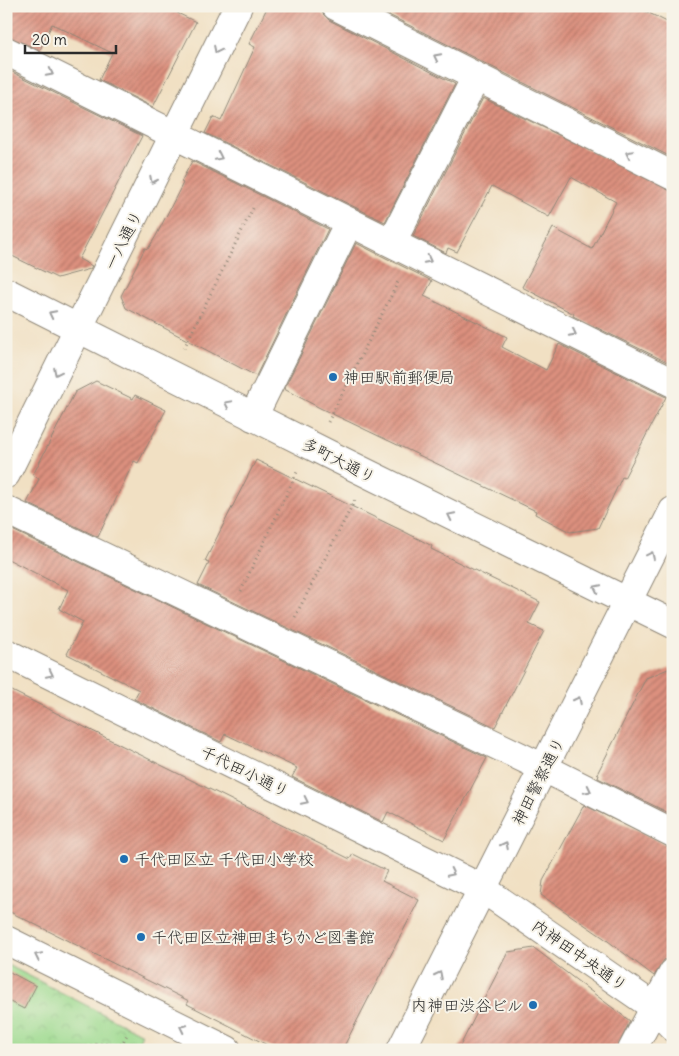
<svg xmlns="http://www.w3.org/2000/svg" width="679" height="1056" font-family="Delius,'Klee One',sans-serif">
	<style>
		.park { fill: url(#park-crowns); stroke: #64825d }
		.building { fill: url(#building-hatch) }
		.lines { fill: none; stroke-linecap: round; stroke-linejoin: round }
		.minor-casing { stroke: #8e8677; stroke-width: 30 }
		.path { stroke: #8e8677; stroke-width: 3; stroke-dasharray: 1 4; stroke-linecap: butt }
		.minor { stroke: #fff; stroke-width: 28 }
		.oneway { stroke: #a0a0a0 }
		.poi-dot { fill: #1f6fb2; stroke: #f7f3e8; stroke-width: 2 }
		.labels { text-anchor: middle; stroke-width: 4; stroke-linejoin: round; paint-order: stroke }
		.street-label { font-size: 16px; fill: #2b2b2b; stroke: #f7f3e8 }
		.poi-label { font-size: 16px; fill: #2b2b2b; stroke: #f7f3e8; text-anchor: start }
	</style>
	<defs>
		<pattern id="park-crowns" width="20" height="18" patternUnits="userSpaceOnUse" patternTransform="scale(1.25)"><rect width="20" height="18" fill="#9dda8f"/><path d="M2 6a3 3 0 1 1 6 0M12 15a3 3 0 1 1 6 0" fill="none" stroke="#87bb7c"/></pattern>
		<pattern id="building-hatch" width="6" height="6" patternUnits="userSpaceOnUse" patternTransform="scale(1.25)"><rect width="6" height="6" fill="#dc907e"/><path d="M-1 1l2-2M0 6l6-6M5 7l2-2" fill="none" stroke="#b37667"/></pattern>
	</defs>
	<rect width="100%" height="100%" fill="#f7f3e8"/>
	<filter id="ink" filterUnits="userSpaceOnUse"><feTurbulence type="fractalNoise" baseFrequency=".02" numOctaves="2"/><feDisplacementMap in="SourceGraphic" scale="10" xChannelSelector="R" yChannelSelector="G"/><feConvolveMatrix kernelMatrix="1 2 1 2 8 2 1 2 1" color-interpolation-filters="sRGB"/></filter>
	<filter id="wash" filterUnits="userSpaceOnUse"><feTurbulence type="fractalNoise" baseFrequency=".0096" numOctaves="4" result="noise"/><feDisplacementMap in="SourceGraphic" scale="20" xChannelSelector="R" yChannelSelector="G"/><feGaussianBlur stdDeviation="1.12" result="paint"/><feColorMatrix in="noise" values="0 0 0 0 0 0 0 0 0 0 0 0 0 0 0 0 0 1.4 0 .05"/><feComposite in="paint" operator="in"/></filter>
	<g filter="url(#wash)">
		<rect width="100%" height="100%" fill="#f1e0c3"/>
		<polygon class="park" points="6,964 142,1034 135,1050 6,1050"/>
		<g id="blocks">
			<g class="building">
				<polygon points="6,6 163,6 196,22 153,107 99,80 112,53 52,24 40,50 6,36"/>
				<polygon points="268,6 320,6 323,14 329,20 455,84 385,222 205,133 213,117 221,121 255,47 249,44"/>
				<polygon points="371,6 635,6 673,25 673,158"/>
				<polygon points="6,69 142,136 79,259 92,266 90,269 57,278 6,253"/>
				<polygon points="483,98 673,191 673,365 573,316 574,314 522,287 553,228 592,249 616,202 571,177 549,217 492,186 457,252 448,248 446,253 413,236"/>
				<polygon points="192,161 328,229 256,376 126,308 121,296 145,248 148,249 156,236 183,183 181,182"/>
				<polygon points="356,243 432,281 424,296 507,337 502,347 546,370 559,344 666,397 624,478 622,477 598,528 570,532 535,514 536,511 320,408 284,389"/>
				<polygon points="96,381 133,399 135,395 166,410 138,463 134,461 98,537 27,503 39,479 33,475 75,392"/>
				<polygon points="256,460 405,532 432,546 431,549 540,602 529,624 544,631 495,727 198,585 209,563 205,561"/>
				<polygon points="6,527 487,758 444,840 388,812 383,822 292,777 297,768 225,734 221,742 134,699 139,690 67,654 83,622 59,609 68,590 6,558"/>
				<polygon points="673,667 673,815 598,778 599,775 597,774 646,678"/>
				<polygon points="6,688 350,859 353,854 387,871 382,881 419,900 342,1050 277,1050 187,1004 189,1001 6,910"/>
				<polygon points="584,805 673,848 673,957 664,960 654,976 604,938 541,895 543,881"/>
				<polygon points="534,948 630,1021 616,1050 458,1050 508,952"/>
				<polygon points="6,970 36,986 24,1009 6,1000"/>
			</g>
		</g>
	</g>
	<g filter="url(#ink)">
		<use href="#blocks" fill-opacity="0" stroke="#8e8677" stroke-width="1"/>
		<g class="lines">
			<defs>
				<g id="minor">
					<polyline points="336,6 673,176"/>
					<polyline points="6,51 673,383"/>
					<polyline points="392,242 476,77"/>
					<polyline points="6,292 334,457 673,624"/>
					<polyline points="253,417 349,222"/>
					<polyline points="6,474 238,6"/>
					<polyline points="6,510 544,768 673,833"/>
					<polyline points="6,653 483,889 654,1007 673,1027"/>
					<polyline points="6,940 227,1050"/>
					<polyline points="401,1050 673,511"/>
					<polyline points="632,1050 673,973"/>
				</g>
			</defs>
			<use href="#minor" class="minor-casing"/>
			<g class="path">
				<polyline points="184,348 253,208"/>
				<polyline points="328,422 399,280"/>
				<polyline points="241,591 298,470"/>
				<polyline points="295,617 355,500"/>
				<polyline points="66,1050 99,1044 122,1044 128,1033"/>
			</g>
			<use href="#minor" class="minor"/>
		</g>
		<defs><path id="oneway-chevron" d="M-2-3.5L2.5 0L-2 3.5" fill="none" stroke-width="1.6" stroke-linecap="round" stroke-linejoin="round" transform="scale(1.25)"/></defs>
		<g class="oneway">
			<use href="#oneway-chevron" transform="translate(217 50) rotate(116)"/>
			<use href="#oneway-chevron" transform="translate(437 57) rotate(-153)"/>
			<use href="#oneway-chevron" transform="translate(50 73) rotate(27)"/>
			<use href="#oneway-chevron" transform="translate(629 154) rotate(-153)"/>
			<use href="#oneway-chevron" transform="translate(219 157) rotate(26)"/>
			<use href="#oneway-chevron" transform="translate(153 180) rotate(117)"/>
			<use href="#oneway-chevron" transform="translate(428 260) rotate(27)"/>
			<use href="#oneway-chevron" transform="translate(52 314) rotate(-153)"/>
			<use href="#oneway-chevron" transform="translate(573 333) rotate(27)"/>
			<use href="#oneway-chevron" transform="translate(57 372) rotate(116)"/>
			<use href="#oneway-chevron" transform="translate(228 404) rotate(-153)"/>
			<use href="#oneway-chevron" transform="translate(451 516) rotate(-154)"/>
			<use href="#oneway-chevron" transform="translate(651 555) rotate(-64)"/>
			<use href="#oneway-chevron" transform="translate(597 588) rotate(-154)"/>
			<use href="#oneway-chevron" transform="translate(50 674) rotate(26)"/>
			<use href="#oneway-chevron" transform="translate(578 700) rotate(-63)"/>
			<use href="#oneway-chevron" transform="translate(588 790) rotate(27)"/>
			<use href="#oneway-chevron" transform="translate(305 801) rotate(26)"/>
			<use href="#oneway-chevron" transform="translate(505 845) rotate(-63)"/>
			<use href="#oneway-chevron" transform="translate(451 873) rotate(26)"/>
			<use href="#oneway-chevron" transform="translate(38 956) rotate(-154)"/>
			<use href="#oneway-chevron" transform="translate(439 975) rotate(-63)"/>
			<use href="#oneway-chevron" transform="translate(183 1028) rotate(-154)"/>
		</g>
	</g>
	<g class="poi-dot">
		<circle cx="333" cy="377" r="5"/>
		<circle cx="124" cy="859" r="5"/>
		<circle cx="141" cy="937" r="5"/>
		<circle cx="533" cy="1005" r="5"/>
	</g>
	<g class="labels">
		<g class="street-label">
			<text transform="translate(123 240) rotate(-63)" y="6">一八通り</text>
			<text transform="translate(339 460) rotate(27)" y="6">多町大通り</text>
			<text transform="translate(245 771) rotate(26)" y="6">千代田小通り</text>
			<text transform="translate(538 781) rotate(-63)" y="6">神田警察通り</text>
			<text transform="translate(580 955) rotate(35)" y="6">内神田中央通り</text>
		</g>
		<g class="poi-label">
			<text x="343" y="383">神田駅前郵便局</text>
			<text x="134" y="865">千代田区立 千代田小学校</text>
			<text x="151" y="943">千代田区立神田まちかど図書館</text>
			<text x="523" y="1011" text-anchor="end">内神田渋谷ビル</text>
		</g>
	</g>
	<rect width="679" height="1056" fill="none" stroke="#f7f3e8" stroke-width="25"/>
	<path d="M25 45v8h91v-8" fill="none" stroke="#2b2b2b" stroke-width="2.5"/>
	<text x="32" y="45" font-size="15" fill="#2b2b2b" stroke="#f7f3e8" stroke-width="4" paint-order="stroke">20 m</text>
</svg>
